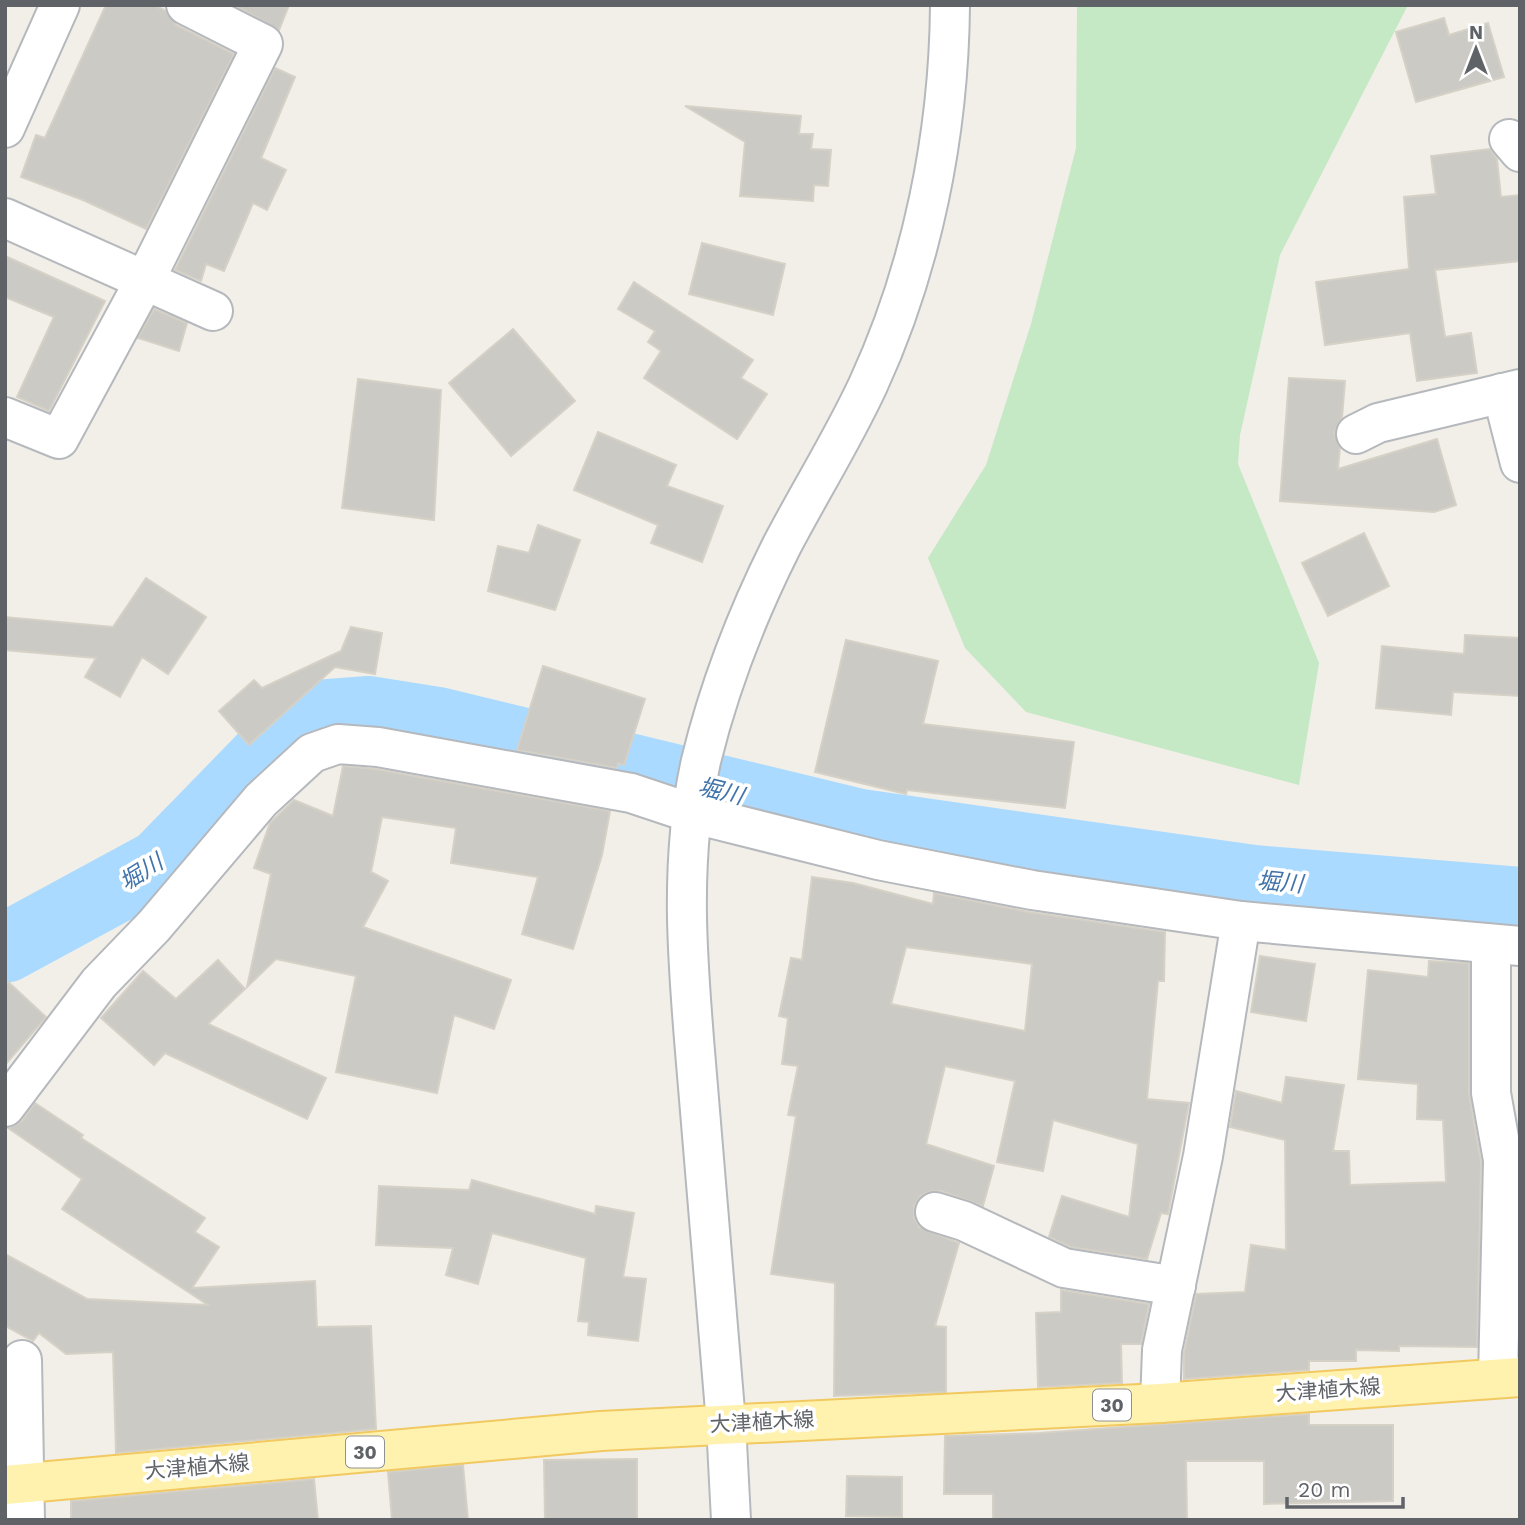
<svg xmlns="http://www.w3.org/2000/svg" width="1525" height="1525" font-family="'Work Sans','Noto Sans JP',sans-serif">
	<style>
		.green { fill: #c5e8c5 }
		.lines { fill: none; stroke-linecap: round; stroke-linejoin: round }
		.river { stroke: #aadaff; stroke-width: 70 }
		.building { fill: #cccac5; stroke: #d6d1c6; stroke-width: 2; fill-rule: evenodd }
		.minor-casing { stroke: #b5b8bc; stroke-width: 42 }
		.tertiary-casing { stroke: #b5b8bc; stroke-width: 42 }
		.secondary-casing { stroke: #b6babf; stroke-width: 42 }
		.primary-casing { stroke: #f2c960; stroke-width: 42 }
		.minor { stroke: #fff; stroke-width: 38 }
		.tertiary { stroke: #fff; stroke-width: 38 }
		.secondary { stroke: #fff; stroke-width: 38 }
		.primary { stroke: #fff2af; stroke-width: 38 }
		.labels { text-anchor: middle; stroke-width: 7; stroke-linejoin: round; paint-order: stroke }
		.shield { fill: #fff; stroke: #8f9295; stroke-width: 2 }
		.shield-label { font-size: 19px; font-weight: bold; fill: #5f6368 }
		.street-label { font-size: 21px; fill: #5f6368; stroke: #fff }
		.water-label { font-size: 23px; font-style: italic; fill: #4174aa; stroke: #fff }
	</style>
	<rect width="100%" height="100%" fill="#f1efe8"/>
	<polygon class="green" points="1077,5 1408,5 1280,255 1240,435 1238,464 1319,663 1299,785 1026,712 965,648 928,558 986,465 1031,324 1076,148"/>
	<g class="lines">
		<polyline class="river" points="5,948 160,864 272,749 316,715 369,711 438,722 860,824 1253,880 1520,902"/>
	</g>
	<g class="building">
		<polygon points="106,5 154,5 166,11 176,25 234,54 146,229 83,200 21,177 36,135 45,138"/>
		<polygon points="235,5 289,5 279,30"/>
		<polygon points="1444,18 1449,35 1488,23 1504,77 1416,102 1396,32"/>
		<polygon points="275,68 295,77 261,158 286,170 267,210 253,203 224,271 206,264 201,281 175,270"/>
		<polygon points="685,106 801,116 799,134 813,134 811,149 831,150 828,186 814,185 813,201 740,196 745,142"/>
		<polygon points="1490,149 1497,159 1501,197 1520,195 1520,261 1435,270 1445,337 1471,333 1477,373 1417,381 1410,333 1325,345 1316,282 1409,269 1404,197 1436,194 1431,156"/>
		<polygon points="702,243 785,264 773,315 689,294"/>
		<polygon points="5,256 105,301 49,411 17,397 54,317 5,297"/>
		<polygon points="634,282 753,360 741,378 767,394 737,439 644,378 661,351 648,342 655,331 618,309"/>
		<polygon points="154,309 187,323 179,351 138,338"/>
		<polygon points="513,329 575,401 511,456 449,383"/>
		<polygon points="1289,378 1345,381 1342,418 1334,432 1340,448 1338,469 1437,439 1456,505 1434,512 1280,501"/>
		<polygon points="358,379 441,390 434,520 342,508"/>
		<polygon points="598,432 676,465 667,486 723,506 702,562 651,543 658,525 574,490"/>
		<polygon points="538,525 580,540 555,610 488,591 498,546 529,553"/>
		<polygon points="1364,533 1389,586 1328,616 1302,563"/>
		<polygon points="146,578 206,617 168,674 142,657 120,697 85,677 96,658 5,650 5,617 113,627"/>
		<polygon points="351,627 382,633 375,674 335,667 249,745 219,711 254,680 262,688 341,651"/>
		<polygon points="1465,635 1520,638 1520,696 1453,692 1451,715 1376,708 1382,646 1464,654"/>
		<polygon points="846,640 938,661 923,724 1074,742 1065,808 907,790 906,794 815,772"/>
		<polygon points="543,666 645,699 624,765 618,763 617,768 517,750"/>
		<polygon points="343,766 375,769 610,811 602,855 573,949 522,934 538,877 451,863 456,828 382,817 371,872 388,881 363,927 511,980 494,1029 454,1015 437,1093 336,1072 356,976 276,959 247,987 271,874 254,868 270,823 294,800 333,816"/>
		<path d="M812,877L853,883L933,904L934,893L1029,912L1165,932L1164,981H1158L1147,1099L1189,1103L1168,1214L1161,1213L1147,1259L1071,1247L1049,1237L1062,1196L1129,1217L1138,1144L1053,1120L1043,1171L997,1162L1015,1081L945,1066L926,1144L994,1166L983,1206L941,1191H931L920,1196L914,1206V1217L919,1227L959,1243L935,1326L946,1327V1392L834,1396L835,1283L771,1274L796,1116L788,1115L798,1066L782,1064L788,1018L779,1016L791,958L802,960ZM906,947L1032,964L1025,1031L891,1004Z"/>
		<polygon points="1260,956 1315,964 1306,1021 1251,1012"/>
		<polygon points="218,960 245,989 208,1024 326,1078 307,1119 165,1053 154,1065 101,1018 143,971 176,999"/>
		<polygon points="1429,961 1469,963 1469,1093 1481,1162 1477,1347 1399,1346 1399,1351 1356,1350 1356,1361 1309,1361 1309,1370 1184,1379 1184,1353 1196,1294 1245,1292 1251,1245 1286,1250 1285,1140 1230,1127 1236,1091 1282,1103 1286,1077 1344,1085 1333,1151 1349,1151 1350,1185 1446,1182 1443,1120 1417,1119 1418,1084 1358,1079 1368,970 1428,977"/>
		<polygon points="5,979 46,1017 5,1065"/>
		<polygon points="35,1103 83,1135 81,1138 205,1218 195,1232 219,1247 192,1288 315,1281 317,1327 371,1326 376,1429 116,1453 113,1352 66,1354 39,1333 33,1341 5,1326 5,1254 87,1299 208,1305 62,1209 82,1179 8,1128 22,1121"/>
		<polygon points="472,1180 595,1214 596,1206 634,1213 623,1277 646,1279 638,1341 588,1335 589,1322 578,1321 586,1258 492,1233 478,1284 446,1275 453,1248 376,1245 379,1186 469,1190"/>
		<polygon points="1061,1290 1149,1304 1141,1344 1121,1344 1122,1383 1038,1387 1036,1313 1061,1312"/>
		<polygon points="1309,1414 1309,1425 1393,1425 1393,1501 1264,1504 1264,1461 1186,1461 1187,1520 993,1520 993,1494 944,1494 945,1436 1039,1433"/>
		<polygon points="637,1459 637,1520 545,1520 544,1460"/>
		<polygon points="463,1465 468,1520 392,1520 388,1472"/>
		<polygon points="847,1476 902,1477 902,1517 846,1516"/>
		<polygon points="314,1479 318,1520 71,1520 71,1501"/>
	</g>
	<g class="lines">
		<defs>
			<g id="minor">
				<polyline points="5,128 60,5"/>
				<polyline points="1509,139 1520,152"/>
				<polyline points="5,218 213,311"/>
				<polyline points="1502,393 1520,463"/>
				<polyline points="5,417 59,439 145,280 263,44 186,5"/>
				<polyline points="1356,434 1378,423 1520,389"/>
				<polyline points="1491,945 1491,1093 1503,1160 1498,1378"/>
				<polyline points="5,1107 99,983 154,926 261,800 312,753 338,744 378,747 631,793 694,814 878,860 1032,890 1241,921"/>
				<polyline points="935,1212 964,1221 1064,1268 1176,1286"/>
				<polyline points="22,1360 25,1520"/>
				<polyline points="1160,1403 1162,1350 1203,1156 1241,921 1520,946"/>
			</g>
			<path id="tertiary" d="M726,1423C717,1315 708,1207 699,1099C690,988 676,871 701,761C719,687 747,615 781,547C809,493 842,441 868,385C922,268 949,134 950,5"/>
			<polyline id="secondary" points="726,1423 731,1520"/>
			<polyline id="primary" points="5,1485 601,1431 1160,1403 1520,1377"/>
		</defs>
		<use href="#minor" class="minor-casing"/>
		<use href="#tertiary" class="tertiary-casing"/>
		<use href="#secondary" class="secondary-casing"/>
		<use href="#primary" class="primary-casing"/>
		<use href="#minor" class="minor"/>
		<use href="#tertiary" class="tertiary"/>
		<use href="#secondary" class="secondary"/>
		<use href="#primary" class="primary"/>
	</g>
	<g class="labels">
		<g class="shield">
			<rect x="1093" y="1389.5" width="38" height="31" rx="5"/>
			<rect x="346" y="1436.5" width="38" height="31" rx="5"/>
		</g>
		<g class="shield-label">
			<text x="1112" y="1412">30</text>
			<text x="365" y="1459">30</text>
		</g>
		<g class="street-label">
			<text transform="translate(1328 1390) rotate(-4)" y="7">大津植木線</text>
			<text transform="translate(762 1422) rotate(-3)" y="7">大津植木線</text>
			<text transform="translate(197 1467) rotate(-5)" y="7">大津植木線</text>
		</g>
		<g class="water-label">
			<text transform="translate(721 791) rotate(14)" y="8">堀川</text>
			<text transform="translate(141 872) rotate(-32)" y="8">堀川</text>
			<text transform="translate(1280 882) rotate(5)" y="8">堀川</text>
		</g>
	</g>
	<rect width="1525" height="1525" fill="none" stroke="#5f6368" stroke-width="14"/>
	<g transform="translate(1476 49)" stroke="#ffffff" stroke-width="5" paint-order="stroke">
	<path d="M0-5L12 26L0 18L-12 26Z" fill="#5f6368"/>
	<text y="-10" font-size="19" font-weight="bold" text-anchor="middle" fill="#5f6368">N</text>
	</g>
	<path d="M1287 1497v10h116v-10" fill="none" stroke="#5f6368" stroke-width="3.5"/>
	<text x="1298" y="1497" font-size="21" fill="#5f6368" stroke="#ffffff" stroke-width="5" paint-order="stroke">20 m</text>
</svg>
